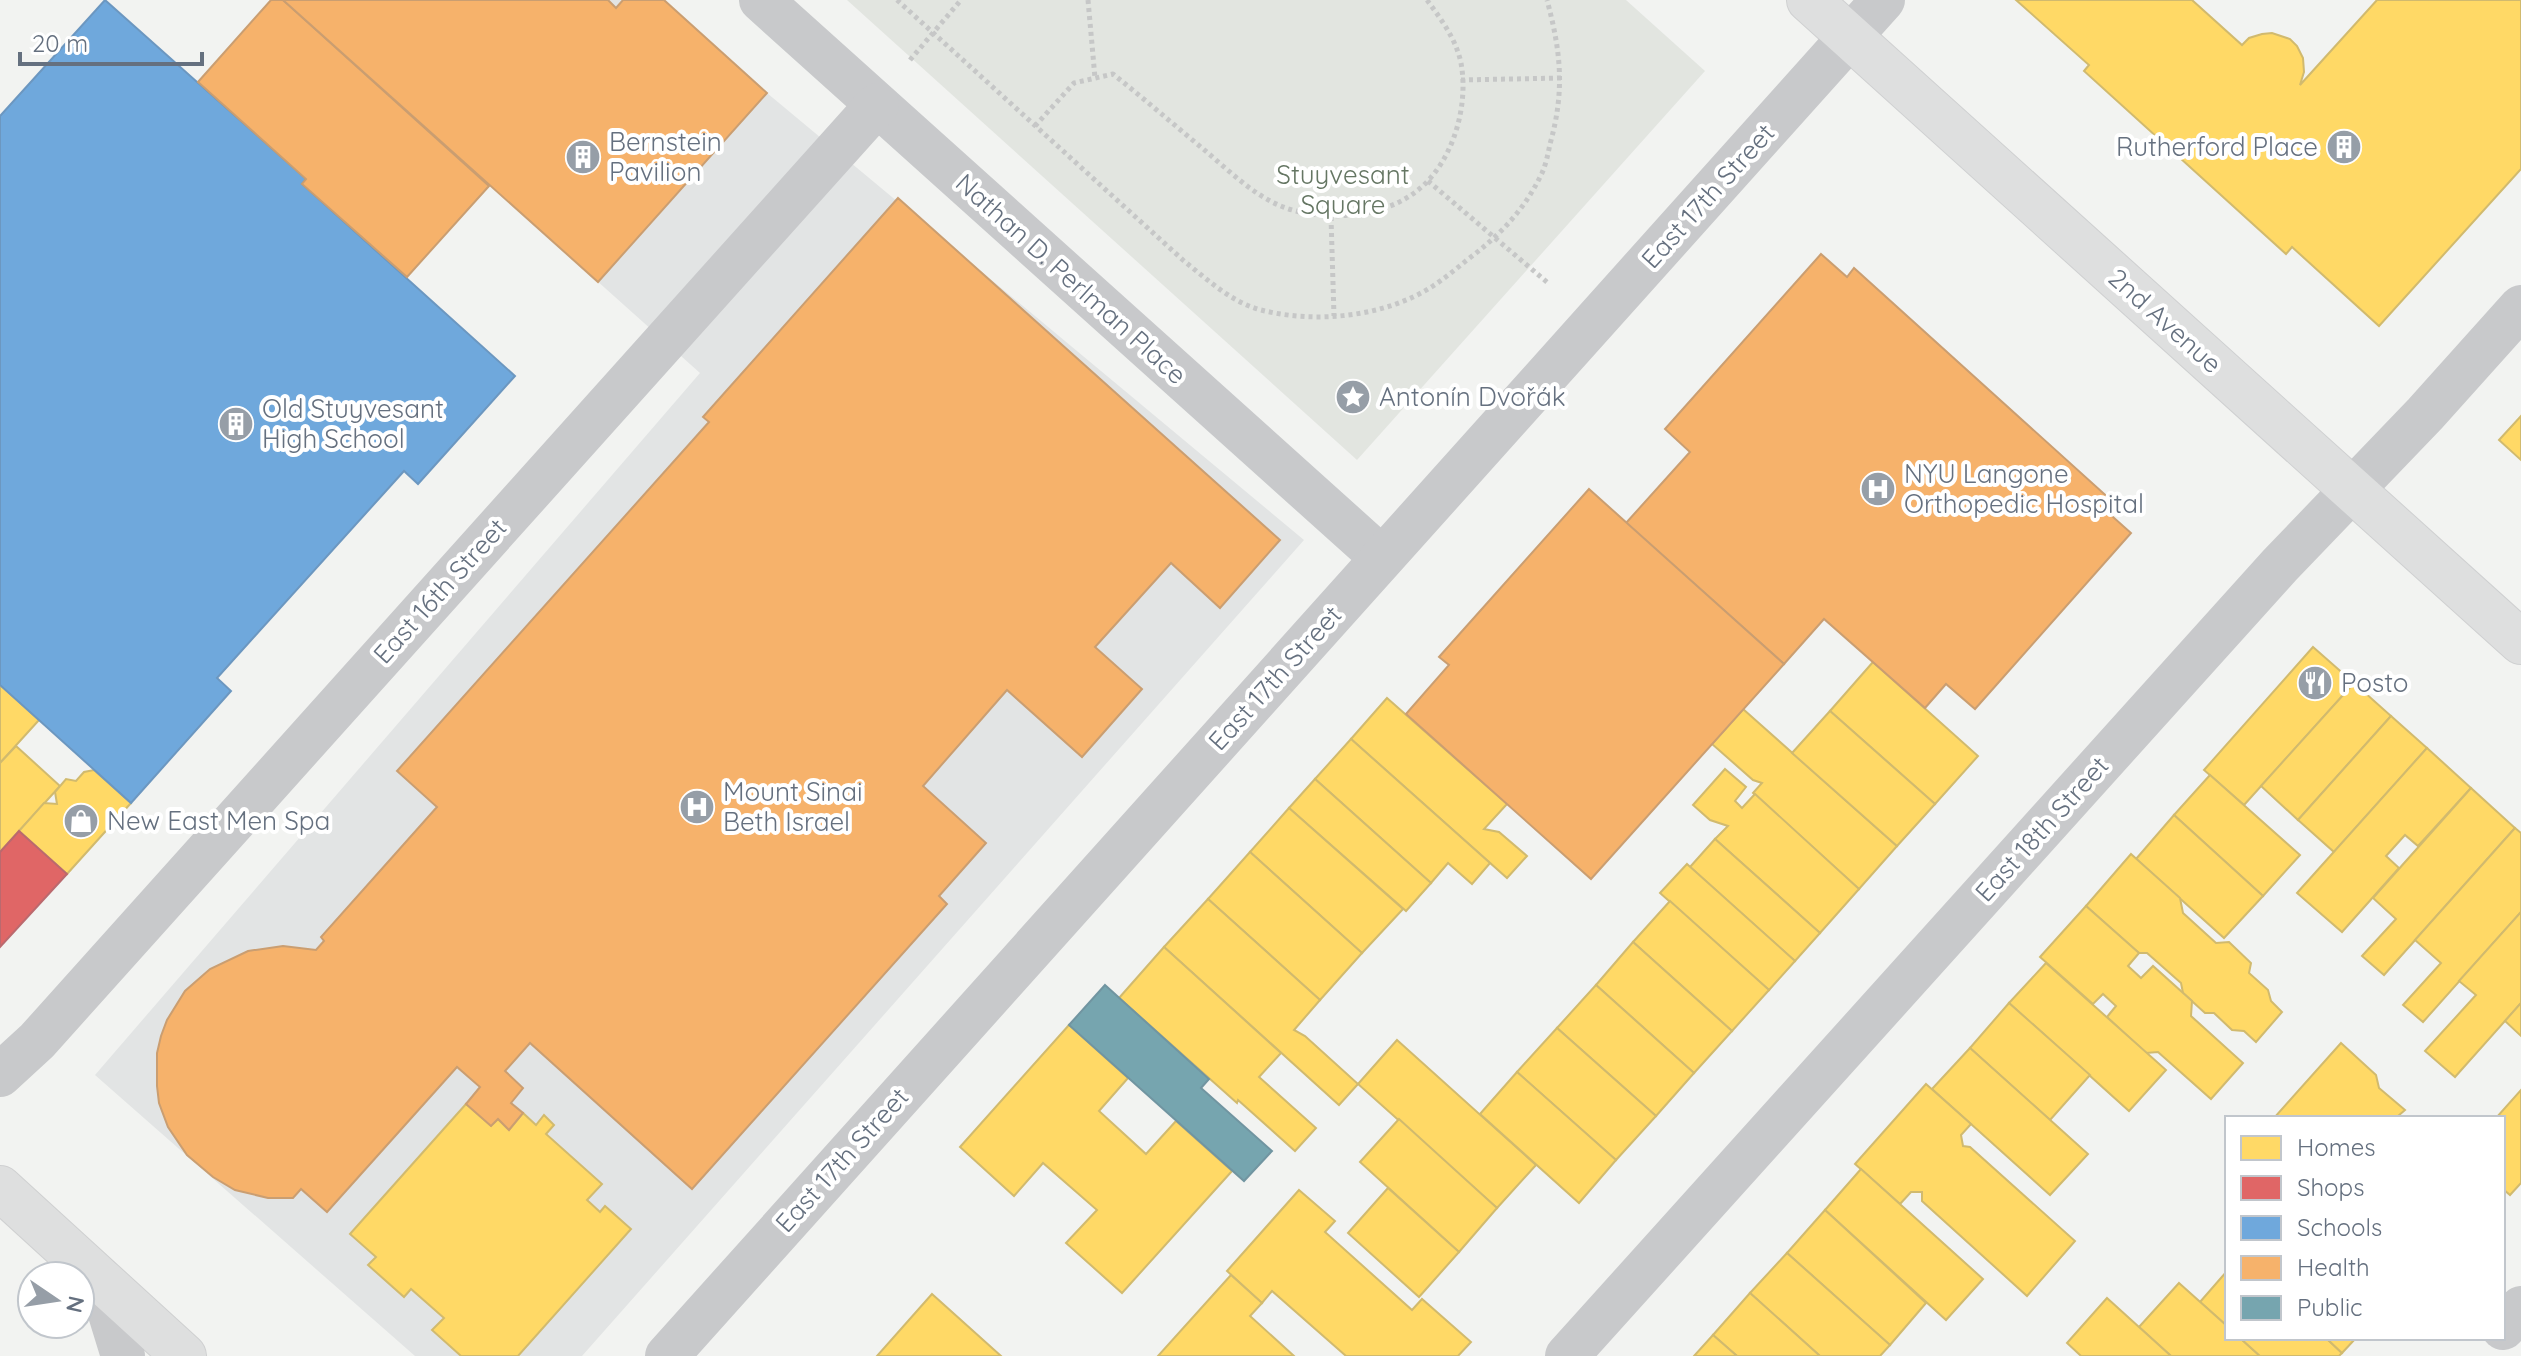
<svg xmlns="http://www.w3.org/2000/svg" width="2521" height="1356" font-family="Quicksand,sans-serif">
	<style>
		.built { fill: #e2e4e4 }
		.green { fill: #e2e5e0 }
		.homes { fill: #ffd966; stroke: #d1ba6e; stroke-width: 2 }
		.shops { fill: #e06666; stroke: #bb696e; stroke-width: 2 }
		.schools { fill: #6fa8dc; stroke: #6c97c0; stroke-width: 2 }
		.health { fill: #f6b26b; stroke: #ca9e71; stroke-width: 2 }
		.public { fill: #76a5af; stroke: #7195a1; stroke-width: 2 }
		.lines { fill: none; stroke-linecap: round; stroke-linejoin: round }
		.major-casing { stroke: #cfd0d1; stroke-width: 46 }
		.path { stroke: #c6c7c7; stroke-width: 5; stroke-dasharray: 4 4; stroke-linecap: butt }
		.minor { stroke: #c8c9cb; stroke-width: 44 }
		.major { stroke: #dedfdf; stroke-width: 44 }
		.labels { text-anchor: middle; stroke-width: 8; stroke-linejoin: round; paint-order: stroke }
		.poi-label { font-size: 26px; fill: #65707f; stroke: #fff; text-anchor: start }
		.park-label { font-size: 26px; fill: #657663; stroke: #fff }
		.street-label { font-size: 26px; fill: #65707f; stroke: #fff }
	</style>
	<rect width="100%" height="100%" fill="#f2f3f1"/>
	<polygon class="built" points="283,0 664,0 767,93 1304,540 582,1356 415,1356 95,1075 700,373"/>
	<polygon class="green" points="847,0 1626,0 1705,71 1357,460"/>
	<g class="homes">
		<polygon points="2016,0 2192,0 2242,45 2249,38 2262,34 2272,33 2290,39 2297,46 2303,58 2304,72 2300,85 2377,0 2521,0 2521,169 2379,326 2292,247 2286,254 2084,71 2089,65"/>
		<polygon points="2521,416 2521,460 2499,440"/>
		<polygon points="2313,647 2354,683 2244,805 2204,770"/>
		<polygon points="1873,662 1978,756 1935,804 1830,711"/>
		<polygon points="2354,683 2391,716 2298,820 2261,786"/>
		<polygon points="0,685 39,720 0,763"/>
		<polygon points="1387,698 1507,804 1484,829 1499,832 1527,856 1507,878 1351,739"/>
		<polygon points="1743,709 1897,846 1859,889 1753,793 1762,783 1753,780 1712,744"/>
		<polygon points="1830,711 1935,804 1897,846 1792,753"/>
		<polygon points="2391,716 2427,748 2334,852 2298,820"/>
		<polygon points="1351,739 1490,863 1472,884 1448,863 1431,883 1315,779"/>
		<polygon points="16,746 60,786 0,852 0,763"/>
		<polygon points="2427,748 2471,788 2418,846 2405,835 2386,856 2399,868 2342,932 2297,893"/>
		<polygon points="1725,769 1746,787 1735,801 1742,808 1755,794 1859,889 1820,933 1715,839 1728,826 1710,820 1693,805"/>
		<polygon points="94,770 131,803 67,874 19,831 44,803 57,804 55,792 66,779 76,781 84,772"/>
		<polygon points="2210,775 2300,855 2263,896 2174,815"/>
		<polygon points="1315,779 1431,883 1406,911 1289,808"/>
		<polygon points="2471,788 2515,828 2384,975 2362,956 2396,919 2373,898"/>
		<polygon points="1289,808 1403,909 1362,953 1250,852"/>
		<polygon points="2174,815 2263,896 2224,938 2136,859"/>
		<polygon points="2515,828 2521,833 2521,912 2423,1022 2403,1005 2441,963 2415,940"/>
		<polygon points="1715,839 1820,933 1795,961 1690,867"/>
		<polygon points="1250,852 1362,953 1320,1000 1208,899"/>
		<polygon points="2131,854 2180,898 2183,913 2216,943 2229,942 2251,963 2249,973 2268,990 2271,1001 2282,1012 2256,1042 2244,1031 2232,1030 2214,1013 2205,1013 2183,993 2181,983 2147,953 2139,953 2086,906"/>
		<polygon points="1687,864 1795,961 1769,990 1660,893"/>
		<polygon points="1208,899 1320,1000 1294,1030 1305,1036 1358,1084 1339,1105 1164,947"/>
		<polygon points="1670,901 1769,990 1732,1031 1633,942"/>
		<polygon points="2086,906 2139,953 2128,966 2141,978 2153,966 2192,1001 2191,1016 2243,1063 2211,1099 2158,1052 2146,1053 2107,1017 2116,1006 2103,994 2093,1004 2040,957"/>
		<polygon points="2521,912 2521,1003 2455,1077 2425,1051 2476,995 2459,981"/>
		<polygon points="1633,942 1732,1031 1694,1073 1596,985"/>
		<polygon points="1164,947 1281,1053 1259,1077 1316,1128 1295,1151 1238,1100 1237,1103 1119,998"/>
		<polygon points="2046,963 2166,1070 2129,1111 2009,1003"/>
		<polygon points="1596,985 1694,1073 1656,1116 1557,1028"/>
		<polygon points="2009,1003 2090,1075 2050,1120 1970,1048"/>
		<polygon points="2521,1003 2521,1036 2505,1021"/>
		<polygon points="1069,1025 1128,1078 1099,1111 1146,1154 1176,1121 1232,1171 1122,1293 1066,1243 1097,1210 1043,1163 1014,1196 960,1147"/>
		<polygon points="1557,1028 1656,1116 1616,1160 1517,1072"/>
		<polygon points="1397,1040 1536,1165 1497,1208 1358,1084"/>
		<polygon points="2341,1043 2376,1075 2379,1088 2405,1110 2398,1116 2400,1118 2274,1118"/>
		<polygon points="1970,1048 2088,1154 2050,1195 1932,1089"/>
		<polygon points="1517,1072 1616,1160 1579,1203 1480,1114"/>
		<polygon points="1926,1084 1971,1124 1961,1135 1963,1146 1970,1147 2075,1241 2027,1296 1922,1201 1922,1192 1911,1192 1900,1204 1855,1164"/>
		<polygon points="2521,1090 2521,1183 2510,1195 2503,1189 2503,1118 2496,1118"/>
		<polygon points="466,1104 491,1126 498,1119 509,1130 523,1113 536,1125 544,1115 554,1125 546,1134 602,1184 587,1200 600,1212 605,1206 631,1229 518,1356 461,1356 432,1330 444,1318 411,1289 404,1297 368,1265 376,1257 350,1234"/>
		<polygon points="1399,1119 1497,1208 1459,1252 1360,1162"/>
		<polygon points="1861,1169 1983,1279 1946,1320 1825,1210"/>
		<polygon points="1388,1188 1459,1252 1419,1297 1348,1233"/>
		<polygon points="1299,1190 1335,1221 1325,1232 1412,1310 1422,1299 1471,1342 1458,1356 1346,1356 1272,1291 1262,1303 1227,1271"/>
		<polygon points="1825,1210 1926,1303 1890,1345 1787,1253"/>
		<polygon points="1787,1253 1890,1345 1880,1356 1820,1356 1750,1293"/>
		<polygon points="2227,1271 2227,1326 2200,1302"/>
		<polygon points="1231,1275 1262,1303 1250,1316 1294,1356 1158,1356"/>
		<polygon points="2179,1283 2227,1326 2227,1338 2240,1338 2260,1356 2171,1356 2139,1327"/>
		<polygon points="1750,1293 1820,1356 1737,1356 1713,1335"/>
		<polygon points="932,1294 1001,1356 877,1356"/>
		<polygon points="2107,1298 2171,1356 2081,1356 2067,1343"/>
		<polygon points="1713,1335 1737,1356 1694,1356"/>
		<polygon points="2240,1338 2326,1338 2342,1353 2339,1356 2260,1356"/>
		<polygon points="2326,1338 2356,1338 2342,1353"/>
	</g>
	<polygon class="shops" points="19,831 67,874 0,947 0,852"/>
	<polygon class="schools" points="105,0 306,179 302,184 515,376 418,484 404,471 217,678 231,691 131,803 0,685 0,116"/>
	<g class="health">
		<polygon points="271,0 283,0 489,186 407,277 302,184 306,179 198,82"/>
		<polygon points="283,0 608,0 616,8 623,0 664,0 767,93 598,282"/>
		<polygon points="898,198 1280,540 1220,608 1171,563 1095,647 1142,689 1082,757 1007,690 923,786 986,843 939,896 947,904 692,1189 530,1043 505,1071 523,1088 511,1103 523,1113 509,1130 498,1119 491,1126 466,1104 480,1087 457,1067 327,1212 301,1189 293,1198 268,1198 235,1190 213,1177 187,1155 168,1127 159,1103 157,1086 157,1053 161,1036 167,1020 185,991 210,969 248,951 283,946 316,950 324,941 321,937 437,807 397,771 709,422 703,417"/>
		<polygon points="1821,254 1847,277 1854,268 2112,501 2104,509 2131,533 1975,709 1946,684 1925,708 1824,619 1784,664 1626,523 1690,452 1665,429"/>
		<polygon points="1589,489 1784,664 1591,879 1406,714 1449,665 1439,657"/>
	</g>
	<polygon class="public" points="1105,985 1209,1079 1201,1088 1272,1151 1244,1181 1069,1025"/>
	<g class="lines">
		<defs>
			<g id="major">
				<polyline points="1809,0 2521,642"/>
				<polyline points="0,1188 184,1356"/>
			</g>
		</defs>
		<use href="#major" class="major-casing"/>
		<g class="path">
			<path d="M897,0L1184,261C1208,280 1231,302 1261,310C1316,324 1385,317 1433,286C1445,278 1456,269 1467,260C1499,236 1524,211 1542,173C1546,164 1548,154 1550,144C1565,91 1561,52 1547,0"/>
			<polyline points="1088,0 1095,78"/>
			<polyline points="910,60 961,0"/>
			<polyline points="1461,80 1561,78"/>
			<path d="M1035,126L1074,83L1113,74C1143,98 1172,123 1202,148C1231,172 1259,202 1296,211C1335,221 1386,216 1418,190C1453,162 1469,106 1461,63C1456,39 1441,19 1427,0"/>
			<polyline points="1428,181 1548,283"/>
			<polyline points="1331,217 1334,316"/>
		</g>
		<g class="minor">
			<polyline points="761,0 1382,558"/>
			<polyline points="0,1075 37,1041 877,105"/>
			<polyline points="99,1278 123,1356"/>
			<polyline points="2503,1328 2521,1308"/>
			<polyline points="667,1356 1883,0"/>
			<polyline points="1567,1356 2280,565 2425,414 2521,307"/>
		</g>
		<use href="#major" class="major"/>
	</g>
	<defs>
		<symbol id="building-disc" viewBox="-11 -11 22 22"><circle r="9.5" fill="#969ea7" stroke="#fff"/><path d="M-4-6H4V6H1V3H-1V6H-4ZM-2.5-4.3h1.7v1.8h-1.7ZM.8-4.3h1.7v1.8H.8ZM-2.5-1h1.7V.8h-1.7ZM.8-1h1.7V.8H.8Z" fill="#fff"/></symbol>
		<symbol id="sight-disc" viewBox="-11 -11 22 22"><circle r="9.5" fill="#969ea7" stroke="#fff"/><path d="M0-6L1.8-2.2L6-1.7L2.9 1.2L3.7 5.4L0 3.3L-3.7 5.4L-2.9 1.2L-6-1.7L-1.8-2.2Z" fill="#fff"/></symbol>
		<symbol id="hospital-disc" viewBox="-11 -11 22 22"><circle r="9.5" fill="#969ea7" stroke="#fff"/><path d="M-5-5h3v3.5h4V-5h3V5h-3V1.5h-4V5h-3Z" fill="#fff"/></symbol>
		<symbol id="restaurant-disc" viewBox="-11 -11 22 22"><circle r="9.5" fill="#969ea7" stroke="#fff"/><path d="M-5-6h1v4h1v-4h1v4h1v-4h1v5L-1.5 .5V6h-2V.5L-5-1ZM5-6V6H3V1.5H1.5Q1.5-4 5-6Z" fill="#fff"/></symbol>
		<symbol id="shop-disc" viewBox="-11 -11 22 22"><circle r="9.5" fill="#969ea7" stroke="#fff"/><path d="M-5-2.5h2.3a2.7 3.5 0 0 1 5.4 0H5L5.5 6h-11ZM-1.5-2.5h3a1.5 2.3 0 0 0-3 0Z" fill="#fff"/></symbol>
	</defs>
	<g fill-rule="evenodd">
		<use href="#building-disc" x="2324" y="127" width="40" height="40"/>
		<use href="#building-disc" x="563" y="137" width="40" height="40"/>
		<use href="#sight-disc" x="1333" y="377" width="40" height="40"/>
		<use href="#building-disc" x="216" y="404" width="40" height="40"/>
		<use href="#hospital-disc" x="1858" y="469" width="40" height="40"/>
		<use href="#restaurant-disc" x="2295" y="663" width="40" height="40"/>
		<use href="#hospital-disc" x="677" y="787" width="40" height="40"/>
		<use href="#shop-disc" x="61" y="801" width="40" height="40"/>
	</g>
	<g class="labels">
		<g class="poi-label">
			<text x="609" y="151">Bernstein<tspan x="609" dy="30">Pavilion</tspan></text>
			<text x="2318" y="156" text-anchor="end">Rutherford Place</text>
			<text x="1379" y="406">Antonín Dvořák</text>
			<text x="262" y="418">Old Stuyvesant<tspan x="262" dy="30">High School</tspan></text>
			<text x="1904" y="483">NYU Langone<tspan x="1904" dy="30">Orthopedic Hospital</tspan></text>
			<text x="2341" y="692">Posto</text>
			<text x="723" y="801">Mount Sinai<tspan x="723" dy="30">Beth Israel</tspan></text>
			<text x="107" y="830">New East Men Spa</text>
		</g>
		<g class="park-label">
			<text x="1343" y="184">Stuyvesant<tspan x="1343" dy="30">Square</tspan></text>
		</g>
		<g class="street-label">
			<text transform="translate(1708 196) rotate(-48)" y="9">East 17th Street</text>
			<text transform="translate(1071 279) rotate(42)" y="9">Nathan D. Perlman Place</text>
			<text transform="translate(2165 321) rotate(42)" y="9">2nd Avenue</text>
			<text transform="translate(440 591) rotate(-48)" y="9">East 16th Street</text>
			<text transform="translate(1275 678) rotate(-48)" y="9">East 17th Street</text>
			<text transform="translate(2042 829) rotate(-48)" y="9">East 18th Street</text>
			<text transform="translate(842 1160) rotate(-48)" y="9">East 17th Street</text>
		</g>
	</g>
	<rect x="2225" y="1116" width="280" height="224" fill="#ffffff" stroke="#c1c6cc" stroke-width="2"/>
	<rect x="2241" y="1136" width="40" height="24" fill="#ffd966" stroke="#c1c6cc" stroke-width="2"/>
	<text x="2297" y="1156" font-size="24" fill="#65707f">Homes</text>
	<rect x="2241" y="1176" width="40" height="24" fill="#e06666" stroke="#c1c6cc" stroke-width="2"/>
	<text x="2297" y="1196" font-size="24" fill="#65707f">Shops</text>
	<rect x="2241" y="1216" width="40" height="24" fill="#6fa8dc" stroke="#c1c6cc" stroke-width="2"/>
	<text x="2297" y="1236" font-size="24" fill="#65707f">Schools</text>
	<rect x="2241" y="1256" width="40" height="24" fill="#f6b26b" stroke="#c1c6cc" stroke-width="2"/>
	<text x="2297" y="1276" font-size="24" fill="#65707f">Health</text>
	<rect x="2241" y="1296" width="40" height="24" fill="#76a5af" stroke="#c1c6cc" stroke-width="2"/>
	<text x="2297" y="1316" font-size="24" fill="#65707f">Public</text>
	<g transform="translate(56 1300) rotate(103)"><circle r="38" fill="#ffffff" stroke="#c1c6cc" stroke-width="2"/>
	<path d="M0-6L14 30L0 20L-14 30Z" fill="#969ea7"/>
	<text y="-12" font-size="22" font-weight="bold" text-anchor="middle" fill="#65707f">N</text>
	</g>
	<path d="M20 52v12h182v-12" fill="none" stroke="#65707f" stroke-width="4"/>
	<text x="32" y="52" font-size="24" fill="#65707f" stroke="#ffffff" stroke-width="6" paint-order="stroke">20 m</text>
</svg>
